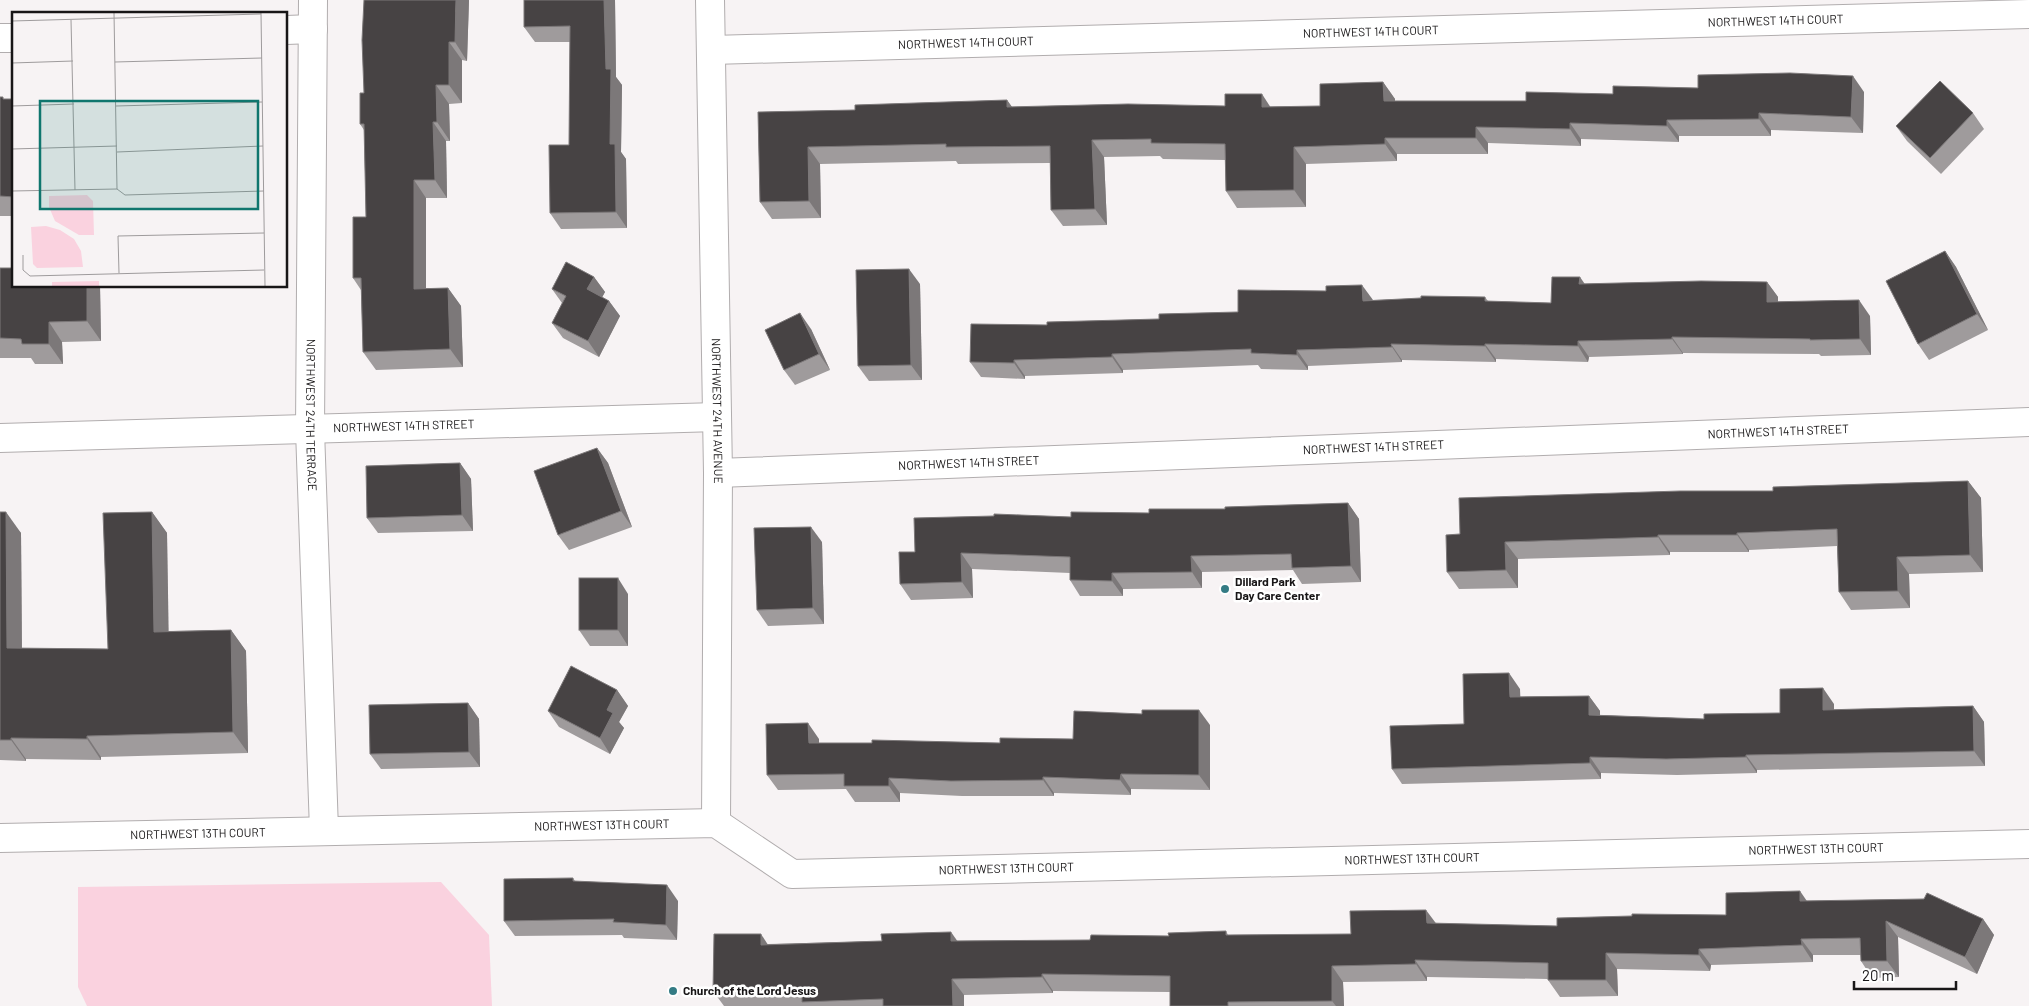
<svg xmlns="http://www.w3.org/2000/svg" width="2029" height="1006" font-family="Barlow,sans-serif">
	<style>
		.pitch { fill: #fad2df }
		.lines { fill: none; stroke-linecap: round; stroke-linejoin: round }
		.street-casing { stroke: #b1adae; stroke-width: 30 }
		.street { stroke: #fff; stroke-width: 28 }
		.wall { fill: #9f9b9c }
		.shaded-wall { fill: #7c7879 }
		.building { fill: #474344; stroke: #7c7879 }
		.poi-dot { fill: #347b84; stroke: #fff; stroke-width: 2 }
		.labels { text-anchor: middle; stroke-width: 5; stroke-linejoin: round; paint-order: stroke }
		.street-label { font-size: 12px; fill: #181617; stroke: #fff }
		.poi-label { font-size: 12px; font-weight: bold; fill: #181617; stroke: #fff; text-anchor: start }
		.inset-road { fill: none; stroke: #9e9b9c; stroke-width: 1 }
		.view { fill: #0f766e; fill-opacity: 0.15; stroke: #0f766e; stroke-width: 2.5 }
		.inset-edge { fill: none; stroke: #181617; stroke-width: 2.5 }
	</style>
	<rect width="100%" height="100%" fill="#f7f3f4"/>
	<polygon class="pitch" points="441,882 489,935 492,1006 87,1006 78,987 78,887"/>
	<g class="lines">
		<defs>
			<g id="street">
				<path id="s1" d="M313,0L310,430L324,830"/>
				<path id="s2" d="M710,0L718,473L716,823"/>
				<polyline points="286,30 313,29"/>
				<polyline points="0,38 14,38"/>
				<path id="s3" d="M712,50L2029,14"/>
				<path id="s4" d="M0,438L717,417"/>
				<path id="s5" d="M718,473L2029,422"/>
				<path id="s6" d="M0,838L716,823L792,874L2029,844"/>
			</g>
		</defs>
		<use href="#street" class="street-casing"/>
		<use href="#street" class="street"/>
	</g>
	<g class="wall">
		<polygon points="469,0 467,61 462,60 462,103 449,104 450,141 446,141 447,198 426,198 426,288 448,288 461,306 463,367 376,370 363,352 361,290 353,278 366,217 364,130 360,124 364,93"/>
		<polygon points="524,0 615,0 616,77 622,85 621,152 626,159 627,228 561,229 550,213 569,145 570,42 535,42 524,27"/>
		<polygon points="1383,82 1395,99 1395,101 1526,101 1613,94 1864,92 1863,133 1771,130 1771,136 1679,136 1679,142 1581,139 1581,146 1488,143 1488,154 1397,154 1397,161 1306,164 1306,207 1237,208 1226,191 1225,160 1163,159 1160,156 1104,157 1107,225 1063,226 1051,210 1050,163 958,164 956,161 820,164 821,218 772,219 760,202 758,112 855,110 1007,100 1012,107 1271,107 1320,106"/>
		<polygon points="0,97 4,99 14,99 14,216 0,216"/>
		<polygon points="1973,113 1984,129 1941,174 1907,141 1896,126"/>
		<polygon points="1945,251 1956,267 1988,330 1929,360 1918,344"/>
		<polygon points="0,268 100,286 101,341 62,342 63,364 35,364 31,358 0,358"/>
		<polygon points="594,277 605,292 602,297 609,301 620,316 599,357 563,338 552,323 562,303 552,289"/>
		<polygon points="1767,282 1778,297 1778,302 1870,316 1871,355 1821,356 1819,354 1683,353 1683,354 1589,357 1588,362 1496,359 1496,362 1402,360 1402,362 1308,366 1308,370 1261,369 1258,365 1123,370 1123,373 1025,376 1025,379 981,377 970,362 1047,325 1159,319 1373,300 1485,297 1488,301 1551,303 1584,284"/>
		<polygon points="920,284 922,380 869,381 858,366"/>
		<polygon points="811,329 830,370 795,385 784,370"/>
		<polygon points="597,448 608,463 632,527 569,550 558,535"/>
		<polygon points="460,463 471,479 473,531 378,533 367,518"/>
		<polygon points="1968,481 1981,498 1983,572 1909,574 1910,608 1851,610 1839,592 1837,546 1749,550 1749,552 1670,552 1670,555 1518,559 1518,588 1459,589 1447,572 1460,534 1773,491"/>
		<polygon points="1348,503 1359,519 1361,582 1302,584 1293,570 1202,572 1202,588 1123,589 1123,596 1080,596 1070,580 1070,573 972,569 973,598 911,600 900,584 915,552 1071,517 1149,513"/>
		<polygon points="0,512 21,533 22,648 108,649 152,512 167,533 168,631 231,630 246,651 248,753 101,757 101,760 26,759 26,761 0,760"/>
		<polygon points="822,542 824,624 768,626 757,610"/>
		<polygon points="628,594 628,646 590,646 579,630"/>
		<polygon points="1520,689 1520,697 1589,696 1600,711 1600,715 1704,719 1780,713 1834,704 1834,710 1973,706 1984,722 1985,766 1757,770 1757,773 1677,775 1601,773 1601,779 1402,784 1392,769"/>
		<polygon points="617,690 628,706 619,722 624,728 610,754 559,727 548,711"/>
		<polygon points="468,703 479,719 480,767 381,769 370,754"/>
		<polygon points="1210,725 1210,790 1131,789 1131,795 1054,793 1054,796 962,796 900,793 900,802 855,802 846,789 778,790 767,775 819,739 819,743 1000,743 1073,739"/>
		<polygon points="573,878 575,881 678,901 677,940 624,938 622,935 515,936 504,921"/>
		<polygon points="1807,901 1983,919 1994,935 1977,974 1898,937 1899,977 1872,978 1861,961 1861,955 1813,955 1813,962 1711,965 1710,971 1617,969 1618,996 1560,997 1548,980 1548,979 1427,977 1427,981 1343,982 1344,1006 1170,1006 1170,992 1053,991 1053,993 964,995 964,1006 724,1006 713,991 768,944 882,941 957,941 1090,940 1169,936 1226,931 1228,935 1351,934 1436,924 1557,926 1726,915"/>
	</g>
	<g class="shaded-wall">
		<polygon points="456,0 469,0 467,61 455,42"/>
		<polygon points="604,0 615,0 616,77 622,85 621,152 626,159 627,228 616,212 610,144 606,69"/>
		<polygon points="449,42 462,60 462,103 449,85"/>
		<polygon points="1853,76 1864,92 1863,133 1851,117"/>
		<polygon points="1383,82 1395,99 1395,117 1384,101"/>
		<polygon points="436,85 449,104 450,141 437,122"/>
		<polygon points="1262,94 1273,111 1262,107"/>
		<polygon points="1007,100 1019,117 1007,107"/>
		<polygon points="1759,113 1771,130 1771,136 1759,119"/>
		<polygon points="1667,120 1679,136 1679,142 1667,126"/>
		<polygon points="433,122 446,141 447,198 435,180"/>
		<polygon points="1570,123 1581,139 1581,146 1570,129"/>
		<polygon points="1476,127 1488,143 1488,154 1476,138"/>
		<polygon points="1385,138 1397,154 1397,161 1385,144"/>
		<polygon points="1092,140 1104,157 1107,225 1095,209"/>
		<polygon points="808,147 820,164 821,218 809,201"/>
		<polygon points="1294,147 1306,164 1306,207 1294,190"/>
		<polygon points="414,180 426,198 426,307 414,289"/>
		<polygon points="1945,251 1956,267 1988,330 1977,314"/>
		<polygon points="909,269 920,284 922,380 911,365"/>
		<polygon points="594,277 605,292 598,305 587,289"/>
		<polygon points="1580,277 1591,293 1579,284"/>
		<polygon points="1767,282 1778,297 1778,318 1767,302"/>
		<polygon points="1362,285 1373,300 1363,301"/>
		<polygon points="87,286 100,286 101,341 87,321"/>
		<polygon points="448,288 461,306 463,367 450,349"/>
		<polygon points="1859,300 1870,316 1871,355 1860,339"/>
		<polygon points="609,301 620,316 599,357 588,341"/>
		<polygon points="800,313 811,329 830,370 819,354"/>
		<polygon points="49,322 62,342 63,364 49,344"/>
		<polygon points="1672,337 1683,353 1683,354 1672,339"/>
		<polygon points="1578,341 1589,357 1588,362 1578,346"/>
		<polygon points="1391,344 1402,360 1402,362 1392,347"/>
		<polygon points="1485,344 1496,359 1496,362 1485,346"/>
		<polygon points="1297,350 1308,366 1308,370 1297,355"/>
		<polygon points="1112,354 1123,370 1123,373 1112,357"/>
		<polygon points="1014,360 1025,376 1025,379 1014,363"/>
		<polygon points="597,448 608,463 632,527 621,511"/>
		<polygon points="460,463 471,479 473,531 462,515"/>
		<polygon points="1968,481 1981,498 1983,572 1970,555"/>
		<polygon points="1348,503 1359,519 1361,582 1351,566"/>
		<polygon points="6,512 21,533 22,668 7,648"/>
		<polygon points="152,512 167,533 169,652 154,632"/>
		<polygon points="811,527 822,542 824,624 813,608"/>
		<polygon points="1737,533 1749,550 1749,552 1737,535"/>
		<polygon points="1658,535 1670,552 1670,555 1658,537"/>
		<polygon points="1505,542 1518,559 1518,588 1506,570"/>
		<polygon points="961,553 972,569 973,598 962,582"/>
		<polygon points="1191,556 1202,572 1202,588 1192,572"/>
		<polygon points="1897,557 1909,574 1910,608 1898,591"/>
		<polygon points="1112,573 1123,589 1123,596 1112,581"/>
		<polygon points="618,578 628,594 628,646 618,630"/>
		<polygon points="231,630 246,651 248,753 233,732"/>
		<polygon points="1509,673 1520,689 1521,712 1510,697"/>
		<polygon points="1823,688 1834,704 1834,726 1823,710"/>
		<polygon points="617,690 628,706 619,722 624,728 610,754 600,738 607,710"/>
		<polygon points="1589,696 1600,711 1600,730 1589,715"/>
		<polygon points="468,703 479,719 480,767 469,752"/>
		<polygon points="1973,706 1984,722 1985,766 1974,751"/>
		<polygon points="1199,710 1210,725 1210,790 1199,775"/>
		<polygon points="808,723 819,739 819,759 809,743"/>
		<polygon points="87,736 101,757 101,760 87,739"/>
		<polygon points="11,738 26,759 26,761 11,740"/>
		<polygon points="1746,755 1757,770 1757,773 1746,757"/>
		<polygon points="1590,757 1601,773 1601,779 1590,763"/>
		<polygon points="1121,774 1131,789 1131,795 1120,780"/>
		<polygon points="1043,777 1054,793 1054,796 1043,780"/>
		<polygon points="889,778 900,793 900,802 889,786"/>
		<polygon points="667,885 678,901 677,940 666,925"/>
		<polygon points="1800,891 1811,907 1800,901"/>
		<polygon points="1426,910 1438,926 1427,923"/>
		<polygon points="1983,919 1994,935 1977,974 1965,957"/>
		<polygon points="1886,921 1898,937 1899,977 1887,961"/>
		<polygon points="951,932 963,949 951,941"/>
		<polygon points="761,934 772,951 761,945"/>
		<polygon points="1801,939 1813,955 1813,962 1802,945"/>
		<polygon points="1699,949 1711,965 1710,971 1699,955"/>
		<polygon points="1606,953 1617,969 1618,996 1606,980"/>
		<polygon points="1415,960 1427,977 1427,981 1416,964"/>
		<polygon points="1332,966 1343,982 1344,1006 1336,1006 1332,1001"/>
		<polygon points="1042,974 1053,991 1053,993 1042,977"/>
		<polygon points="952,979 964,995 964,1006 953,1006"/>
	</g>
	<g class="building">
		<polygon points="364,0 456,0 455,42 449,42 449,85 436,85 437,122 433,122 435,180 414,180 414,289 448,288 450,349 363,352 361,278 353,278 353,217 366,217 364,124 360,124 360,93 364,93 362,40"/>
		<polygon points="524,0 604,0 606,69 611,69 610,144 615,144 616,212 550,213 549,145 569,145 570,26 524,27"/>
		<polygon points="1790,73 1853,76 1851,117 1759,113 1759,119 1667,120 1667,126 1570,123 1570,129 1476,127 1476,138 1385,138 1385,144 1294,147 1294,190 1226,191 1225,144 1151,143 1151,139 1092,140 1095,209 1051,210 1050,146 946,147 946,144 808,147 809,201 760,202 758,112 855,110 855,105 1007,100 1007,107 1128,104 1225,106 1225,94 1262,94 1262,107 1320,106 1320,84 1383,82 1384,101 1526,101 1526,92 1613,94 1613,86 1698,88 1698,75"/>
		<polygon points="1940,81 1973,113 1930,158 1896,126"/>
		<polygon points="0,97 3,97 3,99 14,99 14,197 0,196"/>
		<polygon points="1945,251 1977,314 1918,344 1886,281"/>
		<polygon points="566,262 594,277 587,289 609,301 588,341 552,323 566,296 552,289"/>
		<polygon points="0,268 14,268 14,286 87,286 87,321 49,322 49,344 22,344 21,339 0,338"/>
		<polygon points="909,269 911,365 858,366 856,270"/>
		<polygon points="1552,277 1580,277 1579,284 1701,281 1767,282 1767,302 1859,300 1860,339 1810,340 1810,339 1672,337 1672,339 1578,341 1578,346 1485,344 1485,346 1391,344 1392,347 1297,350 1297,355 1251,353 1251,349 1112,354 1112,357 1014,360 1014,363 970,362 971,324 1047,325 1047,322 1159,319 1159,314 1238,312 1238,290 1326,291 1326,286 1362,285 1363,301 1421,298 1421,296 1485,297 1485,301 1551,303"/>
		<polygon points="800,313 819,354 784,370 765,330"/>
		<polygon points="597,448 621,511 558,535 534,471"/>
		<polygon points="460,463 462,515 367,518 366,466"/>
		<polygon points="1968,481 1970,555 1897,557 1898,591 1839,592 1837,529 1737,533 1737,535 1658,535 1658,537 1505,542 1506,570 1447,572 1446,535 1460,534 1459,498 1680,491 1773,491 1773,487"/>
		<polygon points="1348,503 1351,566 1292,568 1291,554 1191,556 1192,572 1112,573 1112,581 1070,580 1070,557 961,553 962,582 900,584 899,552 915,552 914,518 994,516 994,514 1071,517 1071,512 1149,513 1149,509 1225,509 1225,507"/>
		<polygon points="0,512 6,512 7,648 108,649 103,513 152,512 154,632 231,630 233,732 87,736 87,739 11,738 11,740 0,740"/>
		<polygon points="811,527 813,608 757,610 754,528"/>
		<rect x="579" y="578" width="39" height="52"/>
		<polygon points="571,666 617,690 607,710 613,713 600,738 548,711"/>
		<polygon points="1509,673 1510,697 1589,696 1589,715 1704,719 1704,714 1780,713 1780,689 1823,688 1823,710 1973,706 1974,751 1746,755 1746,757 1666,759 1590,757 1590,763 1392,769 1390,726 1464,724 1463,674"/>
		<polygon points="468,703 469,752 370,754 369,705"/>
		<polygon points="1142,710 1199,710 1199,775 1121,774 1120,780 1043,777 1043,780 951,781 889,778 889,786 844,786 844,774 767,775 766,724 808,723 809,743 872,743 872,740 1000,743 1000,738 1073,739 1074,711 1142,714"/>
		<polygon points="573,878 573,881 667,885 666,925 613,922 614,919 504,921 504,879"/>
		<polygon points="1800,891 1800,901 1924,899 1927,893 1983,919 1965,957 1886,921 1887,961 1861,961 1860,938 1801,939 1802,945 1699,949 1699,955 1606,953 1606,980 1548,980 1548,963 1415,960 1416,964 1332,966 1332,1001 1228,1002 1228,1006 1170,1006 1170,976 1042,974 1042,977 952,979 953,1006 883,1006 883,999 802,1002 802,992 713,991 714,934 761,934 761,945 882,941 881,934 951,932 951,941 1090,940 1091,935 1169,936 1168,933 1226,931 1226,935 1351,934 1350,911 1426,910 1427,923 1557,926 1557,918 1632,916 1632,914 1726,915 1726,893"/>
	</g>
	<g class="poi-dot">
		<circle cx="1225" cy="589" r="5"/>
		<circle cx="673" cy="991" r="5"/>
	</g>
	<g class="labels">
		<g class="street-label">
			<text dy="4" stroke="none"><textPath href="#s3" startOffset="1064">NORTHWEST 14TH COURT</textPath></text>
			<text dy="4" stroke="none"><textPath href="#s3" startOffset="659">NORTHWEST 14TH COURT</textPath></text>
			<text dy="4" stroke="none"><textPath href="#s3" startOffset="254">NORTHWEST 14TH COURT</textPath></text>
			<text dy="4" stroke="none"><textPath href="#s2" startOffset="411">NORTHWEST 24TH AVENUE</textPath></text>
			<text dy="4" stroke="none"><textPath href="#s1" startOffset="415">NORTHWEST 24TH TERRACE</textPath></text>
			<text dy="4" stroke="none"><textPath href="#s4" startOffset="404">NORTHWEST 14TH STREET</textPath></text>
			<text dy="4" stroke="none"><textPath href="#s5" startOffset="1061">NORTHWEST 14TH STREET</textPath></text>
			<text dy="4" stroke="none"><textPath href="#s5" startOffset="656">NORTHWEST 14TH STREET</textPath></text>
			<text dy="4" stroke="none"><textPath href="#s5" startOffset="251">NORTHWEST 14TH STREET</textPath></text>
			<text dy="4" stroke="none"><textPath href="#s6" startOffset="602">NORTHWEST 13TH COURT</textPath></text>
			<text dy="4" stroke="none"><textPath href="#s6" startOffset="198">NORTHWEST 13TH COURT</textPath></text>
			<text dy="4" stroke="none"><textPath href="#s6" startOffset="1832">NORTHWEST 13TH COURT</textPath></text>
			<text dy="4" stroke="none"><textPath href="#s6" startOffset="1428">NORTHWEST 13TH COURT</textPath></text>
			<text dy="4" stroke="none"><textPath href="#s6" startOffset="1022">NORTHWEST 13TH COURT</textPath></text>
		</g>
		<g class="poi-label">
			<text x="1235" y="586">Dillard Park<tspan x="1235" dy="14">Day Care Center</tspan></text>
			<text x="683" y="995">Church of the Lord Jesus</text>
		</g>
	</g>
	<g transform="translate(12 12)">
		<rect width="275" height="275" fill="#f7f3f4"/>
		<path d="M75,183L81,189L82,223H67L43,209L37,195V184ZM34,214L48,218L62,227L69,239L71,255L25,256L21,252L19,215ZM87,269V274H40V270Z" fill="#fad2df"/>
		<path class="inset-road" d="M102,1L105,177M249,1L253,274M59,8L63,178M0,9L249,2M103,50L250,46M0,51L61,49M0,94L62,92M104,94L250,90M0,137L105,134M105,140L251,134M0,179L105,177L113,183L252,179M11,243V258L18,264L252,258M107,261L106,224L252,221"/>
		<path class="view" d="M28,89H246V197H28Z"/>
		<rect width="275" height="275" class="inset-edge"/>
	</g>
	<path d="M1854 981v8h102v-8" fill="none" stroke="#181617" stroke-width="2.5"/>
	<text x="1862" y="981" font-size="15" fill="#181617" stroke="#ffffff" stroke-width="4" paint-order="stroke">20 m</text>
</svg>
